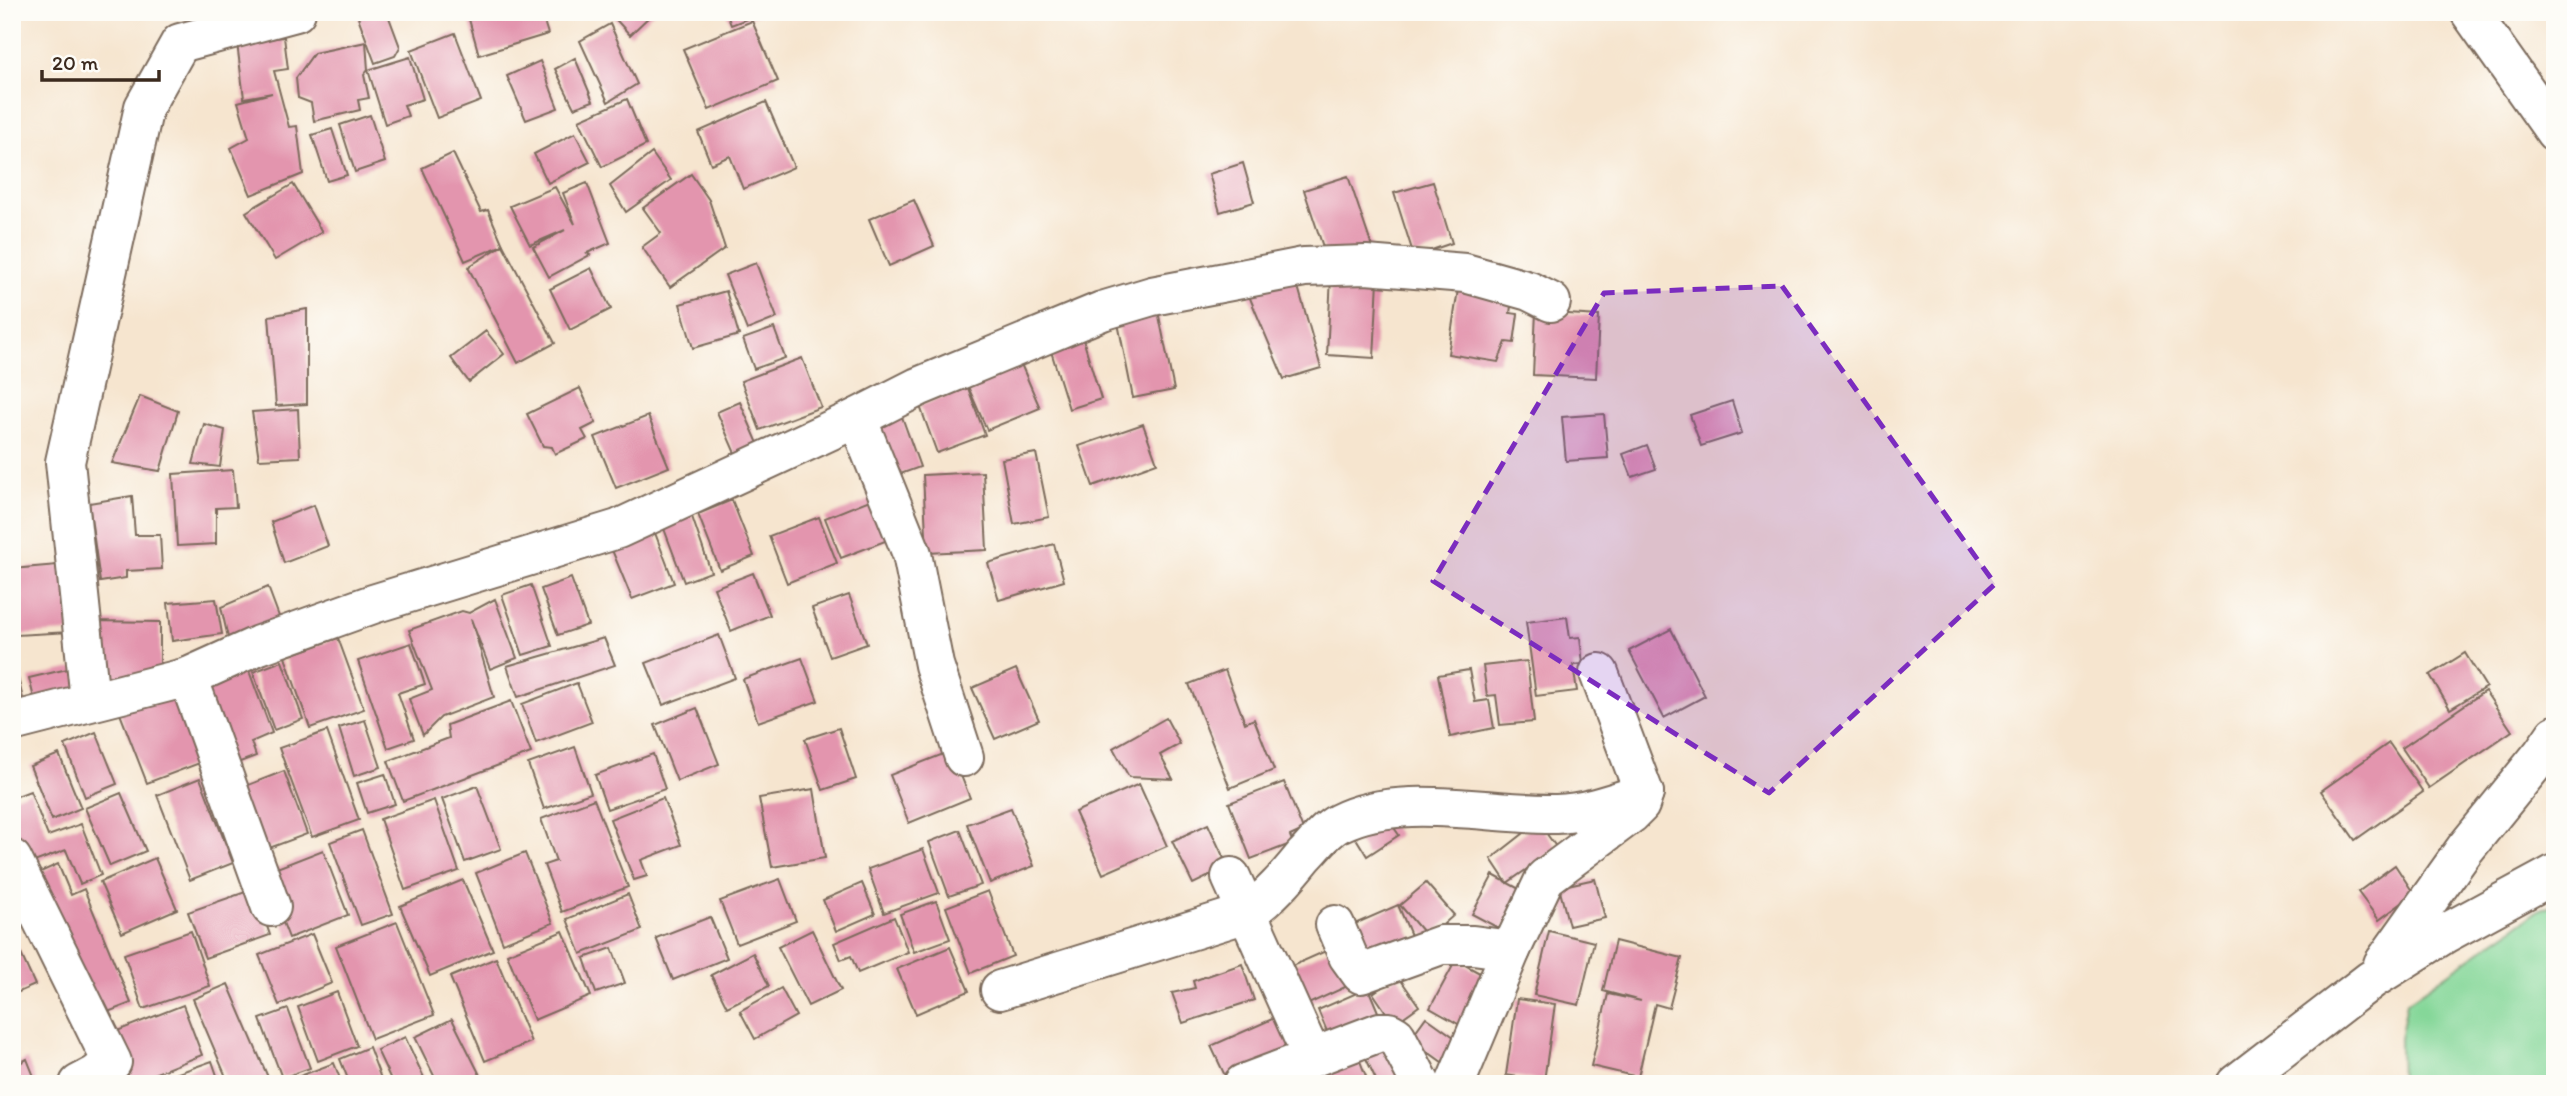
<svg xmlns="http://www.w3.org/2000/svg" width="2567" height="1096" font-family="Itim,sans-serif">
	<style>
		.green { fill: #85d799; stroke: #60805c; stroke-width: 2 }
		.building { fill: #e395ae }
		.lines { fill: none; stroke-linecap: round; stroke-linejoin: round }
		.street-casing { stroke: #7c6b5c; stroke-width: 42 }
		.street { stroke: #fff; stroke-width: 38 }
		.marked { fill: #7b2cbf; fill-opacity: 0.2; stroke: #7b2cbf; stroke-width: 5; stroke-dasharray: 14 9; stroke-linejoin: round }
	</style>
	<rect width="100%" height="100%" fill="#fdfcf7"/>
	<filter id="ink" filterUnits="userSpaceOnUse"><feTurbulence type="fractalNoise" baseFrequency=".0143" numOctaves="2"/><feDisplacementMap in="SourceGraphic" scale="14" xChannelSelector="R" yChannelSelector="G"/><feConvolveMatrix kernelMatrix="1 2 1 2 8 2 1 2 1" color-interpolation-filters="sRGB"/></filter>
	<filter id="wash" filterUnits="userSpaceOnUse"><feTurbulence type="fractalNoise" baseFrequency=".00686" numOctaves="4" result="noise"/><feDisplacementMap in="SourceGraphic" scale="28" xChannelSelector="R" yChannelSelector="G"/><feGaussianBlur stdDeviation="1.57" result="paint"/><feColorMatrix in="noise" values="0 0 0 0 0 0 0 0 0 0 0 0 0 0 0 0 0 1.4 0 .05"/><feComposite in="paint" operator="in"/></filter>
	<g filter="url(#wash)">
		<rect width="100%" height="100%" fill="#f6e5cf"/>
		<polygon class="green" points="2555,904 2555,1084 2401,1084 2400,1039 2407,1002 2539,910"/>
		<g id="blocks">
			<g class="building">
				<polygon points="372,12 387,12 400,47 395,56 375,63 358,17"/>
				<polygon points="467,12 541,12 548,34 479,55"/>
				<polygon points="609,12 654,12 630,35"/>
				<polygon points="726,12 765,12 731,25"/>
				<polygon points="752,21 778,81 709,110 683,49"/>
				<polygon points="610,24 637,84 608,102 580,41"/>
				<polygon points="455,33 481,101 437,118 411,50"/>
				<polygon points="284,37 288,69 274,71 289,127 297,126 303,174 251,195 231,148 249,138 238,102 272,93 244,98 237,43"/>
				<polygon points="366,42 368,70 364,75 369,98 358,100 360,110 314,121 311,103 298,98 296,78 314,53"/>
				<polygon points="410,57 423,99 404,105 408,116 385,124 368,70"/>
				<polygon points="575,58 593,101 574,108 555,69"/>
				<polygon points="540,61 558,108 526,120 507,76"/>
				<polygon points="627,99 646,145 602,167 579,120"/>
				<polygon points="766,102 794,167 743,189 730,156 711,164 698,132"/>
				<polygon points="370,115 385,162 355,172 340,125"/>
				<polygon points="332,129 347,175 327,181 312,135"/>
				<polygon points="575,133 590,162 548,183 534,154"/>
				<polygon points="453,153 481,212 488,210 503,245 465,261 422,168"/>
				<polygon points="652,153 671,180 626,212 610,186"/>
				<polygon points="1243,163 1254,202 1220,212 1209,174"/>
				<polygon points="691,174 709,200 725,248 670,287 642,247 661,233 643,208"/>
				<polygon points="1348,176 1372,247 1328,262 1304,190"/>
				<polygon points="1433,182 1452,243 1414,256 1394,193"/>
				<polygon points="587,183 610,243 587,253 590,255 549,277 533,247 565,230 530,245 510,206 555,187 575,224 563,193"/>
				<polygon points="293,184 322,232 275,260 246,212"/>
				<polygon points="914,200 934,246 889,266 869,219"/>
				<polygon points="503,245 555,343 518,363 468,267"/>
				<polygon points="756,263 777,318 747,330 725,275"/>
				<polygon points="591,268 611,309 570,330 550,289"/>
				<polygon points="1295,276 1321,368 1284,379 1244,284"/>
				<polygon points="1331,277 1378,280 1374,358 1327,355"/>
				<polygon points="1459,283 1513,292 1510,313 1518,314 1514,343 1506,342 1498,362 1448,354"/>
				<polygon points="726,291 739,335 693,348 680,304"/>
				<polygon points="307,309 307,404 276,406 269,316"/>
				<polygon points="1158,311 1174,390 1133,398 1117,318"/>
				<polygon points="1536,312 1599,316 1596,378 1533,375"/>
				<polygon points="774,328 785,358 754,369 743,339"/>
				<polygon points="486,331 504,354 469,382 451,358"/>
				<polygon points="1083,339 1101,399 1069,409 1050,348"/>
				<polygon points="1018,357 1040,408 987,430 965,380"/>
				<polygon points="802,358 821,407 760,430 741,381"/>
				<polygon points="580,388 596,423 582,430 587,439 555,454 552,447 543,446 527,414"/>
				<polygon points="968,388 985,435 937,453 920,406"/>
				<polygon points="140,396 178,411 160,471 112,463"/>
				<polygon points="1732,401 1742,433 1701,446 1690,415"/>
				<polygon points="740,402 760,448 737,458 717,412"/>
				<polygon points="298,409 300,457 259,459 252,412"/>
				<polygon points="901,414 920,467 895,476 875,423"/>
				<polygon points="1604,414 1608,458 1566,461 1562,417"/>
				<polygon points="648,416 669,467 616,488 595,437"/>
				<polygon points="204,424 225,430 220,467 193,464"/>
				<polygon points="1143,424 1157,463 1093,486 1079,446"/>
				<polygon points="1647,445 1656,469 1632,477 1623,454"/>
				<polygon points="1036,453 1049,517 1014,524 1002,459"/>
				<polygon points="233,470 236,507 216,508 216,544 177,546 173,474"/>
				<polygon points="983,472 987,550 927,553 923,475"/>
				<polygon points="132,496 135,535 160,535 162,569 126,571 126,578 100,582 89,503"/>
				<polygon points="877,497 893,538 841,558 825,518"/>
				<polygon points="732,500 754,556 720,570 698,514"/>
				<polygon points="314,505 328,546 284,563 271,522"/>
				<polygon points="689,508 711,572 684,582 663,526"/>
				<polygon points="819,517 837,563 787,583 769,536"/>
				<polygon points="655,533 674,583 632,599 612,550"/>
				<polygon points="1054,544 1064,581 999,600 988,563"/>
				<polygon points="69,564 70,632 16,635 12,615 12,569"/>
				<polygon points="753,573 770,615 731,631 714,588"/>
				<polygon points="571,578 588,625 558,635 541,589"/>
				<polygon points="531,585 552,646 523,655 502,595"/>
				<polygon points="268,587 281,622 229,642 221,607"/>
				<polygon points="849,595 867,644 830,657 812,608"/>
				<polygon points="216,599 222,634 172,641 168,603"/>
				<polygon points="495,599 517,658 490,669 471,619 494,697 441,717 423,735 409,699 432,690 409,630 462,611 469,613"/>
				<polygon points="1567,617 1570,638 1580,637 1583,664 1573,665 1577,691 1536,696 1526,622"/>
				<polygon points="90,621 160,622 160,675 93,679"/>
				<polygon points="1671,629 1705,696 1664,718 1629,651"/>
				<polygon points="719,635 735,678 663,705 646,663"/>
				<polygon points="338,638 364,709 310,728 285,657"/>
				<polygon points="604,638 615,665 518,697 507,666"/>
				<polygon points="411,643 425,684 398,693 414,739 388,748 358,661"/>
				<polygon points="2465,653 2486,687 2450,709 2430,675"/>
				<polygon points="13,657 26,711 12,715 12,658"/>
				<polygon points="802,658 818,701 758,722 743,679"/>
				<polygon points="282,661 303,719 274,730 253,672"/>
				<polygon points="1527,661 1534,722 1500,725 1496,695 1487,696 1483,666"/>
				<polygon points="76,667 81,696 37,710 29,678"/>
				<polygon points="1016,669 1039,720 995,739 972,688"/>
				<polygon points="1225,670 1245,723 1254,719 1274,770 1230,788 1189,684"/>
				<polygon points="1469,670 1475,702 1489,700 1494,728 1450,737 1438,675"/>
				<polygon points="249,671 272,733 251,742 256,756 227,767 198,690"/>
				<polygon points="577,683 592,722 536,743 522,704"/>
				<polygon points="177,689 205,761 147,783 119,711"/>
				<polygon points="2485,691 2512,731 2429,788 2402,748"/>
				<polygon points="511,701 531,753 403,801 388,761 449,738 447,725"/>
				<polygon points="697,708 719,764 677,781 655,725"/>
				<polygon points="1166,718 1180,744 1160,755 1173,779 1129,777 1113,748"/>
				<polygon points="365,720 381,767 354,776 339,728"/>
				<polygon points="839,728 856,779 823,790 805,739"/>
				<polygon points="327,731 359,820 312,837 279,748"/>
				<polygon points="96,732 117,784 85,797 65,745"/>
				<polygon points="2389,743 2423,792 2355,840 2321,791"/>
				<polygon points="575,747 591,793 544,809 528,764"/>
				<polygon points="951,751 970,798 909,823 890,775"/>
				<polygon points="59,754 81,808 52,820 30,766"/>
				<polygon points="653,754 665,789 607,809 595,775"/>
				<polygon points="284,771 307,834 256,853 233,791"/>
				<polygon points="385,774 395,804 367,813 357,783"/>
				<polygon points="200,778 233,863 190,880 157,795"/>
				<polygon points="1284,782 1303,830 1290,836 1293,843 1251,859 1229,803"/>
				<polygon points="1139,784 1167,846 1103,874 1075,812"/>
				<polygon points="477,786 501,849 465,862 442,799"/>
				<polygon points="814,789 825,858 772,867 759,798"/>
				<polygon points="30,791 48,836 81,824 101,875 80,884 66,850 29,864 12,821 12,798"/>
				<polygon points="121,793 146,851 110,866 85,808"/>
				<polygon points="663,798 681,845 641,860 647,876 634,880 610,819"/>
				<polygon points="594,799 628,887 562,912 544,865 556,861 541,819"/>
				<polygon points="434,800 459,871 405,890 380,819"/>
				<polygon points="1011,808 1034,866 990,883 967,824"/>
				<polygon points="1385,815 1399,835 1367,856 1354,835"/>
				<polygon points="1538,822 1557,848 1507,883 1491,859"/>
				<polygon points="1208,824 1228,867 1193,884 1172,841"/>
				<polygon points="362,830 393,914 361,925 330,842"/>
				<polygon points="960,830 981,885 949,896 929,842"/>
				<polygon points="923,849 939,893 884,913 868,869"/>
				<polygon points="323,850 348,915 289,938 264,873"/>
				<polygon points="525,853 553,923 503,943 476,873"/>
				<polygon points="155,858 177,909 122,933 100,882"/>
				<polygon points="58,864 71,895 84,889 131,1003 95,1017 36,874"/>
				<polygon points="2395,865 2414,894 2379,920 2358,892"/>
				<polygon points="1493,875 1523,891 1502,930 1472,914"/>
				<polygon points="780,879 796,921 737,944 720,901"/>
				<polygon points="1595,879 1605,918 1569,926 1559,887"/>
				<polygon points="463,880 493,950 430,976 400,906"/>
				<polygon points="862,883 875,914 836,931 823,900"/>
				<polygon points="1426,883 1454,915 1428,938 1400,905"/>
				<polygon points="254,889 270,935 205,958 188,912"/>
				<polygon points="988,891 1013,956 971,973 946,907"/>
				<polygon points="628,894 642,930 581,954 567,919"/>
				<polygon points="936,901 950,939 914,952 900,914"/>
				<polygon points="1398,905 1416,947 1368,968 1350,926"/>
				<polygon points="710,917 727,958 673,980 656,938"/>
				<polygon points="894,917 908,952 858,973 851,956 841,960 834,943"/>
				<polygon points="397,922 434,1015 372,1039 336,946"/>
				<polygon points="812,930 841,990 808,1006 778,947"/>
				<polygon points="191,931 210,986 143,1009 124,954"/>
				<polygon points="563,931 591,996 534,1020 507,954"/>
				<polygon points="1549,931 1594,942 1579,1005 1534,995"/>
				<polygon points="12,934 35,985 12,995"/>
				<polygon points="312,934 332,983 279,1005 259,955"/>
				<polygon points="1615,941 1682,958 1669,1008 1655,1004 1638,1077 1591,1066 1608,994 1641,1001 1603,991"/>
				<polygon points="1337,946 1354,983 1302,1007 1285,969"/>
				<polygon points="950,947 969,991 916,1014 897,969"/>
				<polygon points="612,948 625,983 596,993 584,958"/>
				<polygon points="753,953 769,986 727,1007 711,975"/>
				<polygon points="496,958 531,1042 485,1061 450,977"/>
				<polygon points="1456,960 1487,977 1460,1025 1430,1008"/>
				<polygon points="1242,964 1254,1000 1183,1023 1172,993 1195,988 1193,981"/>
				<polygon points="1398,976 1419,1006 1394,1024 1373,993"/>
				<polygon points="228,984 270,1082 267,1084 229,1084 193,999"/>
				<polygon points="781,988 796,1016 755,1039 740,1011"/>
				<polygon points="1368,988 1381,1019 1331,1041 1318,1010"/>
				<polygon points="337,992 357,1046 318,1061 298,1007"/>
				<polygon points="1517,999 1555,1004 1544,1081 1506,1075"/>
				<polygon points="183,1005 202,1055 131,1083 112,1033"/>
				<polygon points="288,1009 310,1068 282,1078 260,1019"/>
				<polygon points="1279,1016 1294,1051 1227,1080 1211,1046"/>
				<polygon points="1426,1017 1458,1040 1442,1062 1410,1039"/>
				<polygon points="452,1019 483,1081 478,1084 438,1084 415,1037"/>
				<polygon points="405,1037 427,1084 393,1084 377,1050"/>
				<polygon points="1389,1040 1410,1084 1378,1084 1363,1052"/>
				<polygon points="369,1047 383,1084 350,1084 340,1059"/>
				<polygon points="1356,1051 1369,1084 1312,1084 1306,1070"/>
				<polygon points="27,1059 37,1084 12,1084 12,1067"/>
				<polygon points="212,1061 220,1084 150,1084 150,1083"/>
				<polygon points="334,1063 342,1084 294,1084 292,1079"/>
			</g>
		</g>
	</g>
	<g filter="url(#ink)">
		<use href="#blocks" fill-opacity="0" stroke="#7c6b5c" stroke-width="2"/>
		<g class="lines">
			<defs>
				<g id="street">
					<polyline points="2470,12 2555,132"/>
					<polyline points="857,418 912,554 934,665 964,757"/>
					<polyline points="188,677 271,907"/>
					<polyline points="90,700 65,462 144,107 180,43 296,12"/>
					<polyline points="12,722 188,677 259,645 373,604 618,529 857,418 918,387 1102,311 1152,296 1304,267 1366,265 1465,273 1529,291 1551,302"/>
					<polyline points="12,859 112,1062 96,1075 79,1084"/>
					<polyline points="1231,877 1312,1057"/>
					<polyline points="1335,925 1348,956 1361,974 1441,945 1473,945 1511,950"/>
					<polyline points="2383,964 2465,849 2542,754 2555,735"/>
					<path d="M1000,990L1247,913C1270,897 1287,877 1304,856C1315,845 1325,830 1339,823C1399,792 1490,815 1556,814C1587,813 1616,802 1644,793"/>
					<polyline points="1243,1084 1380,1032 1389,1032 1396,1036 1421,1084"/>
					<polyline points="1455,1084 1511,950 1545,878 1631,814 1640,805 1644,793 1599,673"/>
					<polyline points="2236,1084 2371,980 2446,933 2555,874"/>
				</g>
			</defs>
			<use href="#street" class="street-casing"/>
			<use href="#street" class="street"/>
		</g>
	</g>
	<path class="marked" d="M1782,286L1995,584L1769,793L1433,581L1604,293Z"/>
	<rect width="2567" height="1096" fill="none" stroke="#fdfcf7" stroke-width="42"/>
	<path d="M42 70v10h117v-10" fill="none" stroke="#3b2a1e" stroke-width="3.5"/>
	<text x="52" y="70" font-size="21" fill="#3b2a1e" stroke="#fdfcf7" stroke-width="5" paint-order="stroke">20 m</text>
</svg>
